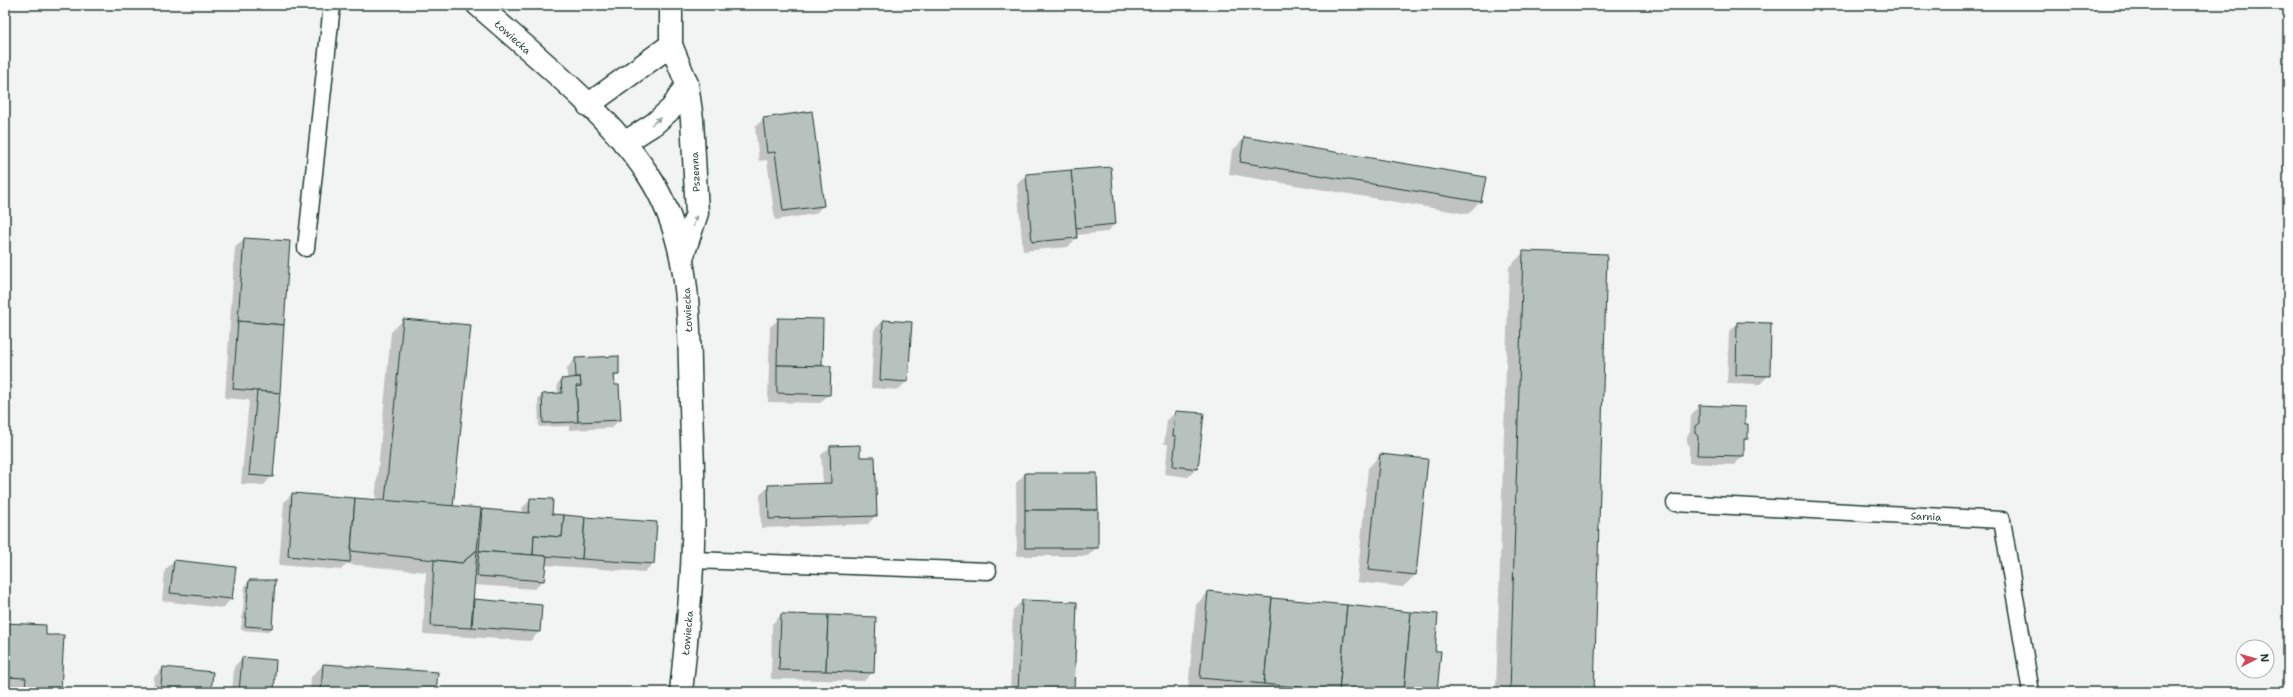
<svg xmlns="http://www.w3.org/2000/svg" width="2293" height="697" font-family="'Shantell Sans',sans-serif">
	<style>
		.shadow { fill: #0003 }
		.building { fill: #b7c1bd; stroke: #1f3d34 }
		.lines { fill: none; stroke-linecap: round; stroke-linejoin: round }
		.service-casing { stroke: #1f3d34; stroke-width: 19 }
		.tertiary-casing { stroke: #1f3d34; stroke-width: 25 }
		.service { stroke: #fff; stroke-width: 16 }
		.tertiary { stroke: #fff; stroke-width: 22 }
		.oneway { fill: #8f9e9a }
		.labels { text-anchor: middle; stroke-width: 3; stroke-linejoin: round; paint-order: stroke }
		.street-label { font-size: 10px; fill: #1f3d34; stroke: #fff }
	</style>
	<rect width="100%" height="100%" fill="#f2f3f3"/>
	<filter id="ink" filterUnits="userSpaceOnUse"><feTurbulence type="fractalNoise" baseFrequency=".025" numOctaves="2"/><feDisplacementMap in="SourceGraphic" scale="8" xChannelSelector="R" yChannelSelector="G"/><feConvolveMatrix kernelMatrix="1 2 1 2 8 2 1 2 1" color-interpolation-filters="sRGB"/></filter>
	<g filter="url(#ink)">
		<g class="shadow">
			<polygon points="763,119 823,206 815,214 775,220 767,160 759,161 755,127"/>
			<polygon points="1245,138 1480,201 1468,214 1229,174 1232,151"/>
			<polygon points="1110,168 1115,224 1107,232 1076,235 1076,238 1068,247 1023,251 1017,184 1026,175"/>
			<polygon points="244,239 289,242 272,476 264,485 241,484 249,400 225,398 235,247"/>
			<polygon points="1524,252 1593,692 1496,692 1509,267"/>
			<polygon points="779,319 821,367 829,394 820,403 768,402 770,327"/>
			<polygon points="403,320 452,508 479,514 483,510 522,513 522,508 531,499 551,515 653,564 644,572 545,565 543,580 535,589 474,585 473,600 541,606 539,632 530,641 423,634 426,572 346,564 341,570 279,565 284,502 292,494 375,501 391,332"/>
			<polygon points="883,321 907,381 898,390 871,388 874,330"/>
			<polygon points="1738,323 1769,375 1760,384 1727,383 1729,332"/>
			<polygon points="575,359 618,375 613,379 620,419 612,428 569,430 569,426 539,427 538,399 542,395 558,394 557,384 562,380 567,379 567,368"/>
			<polygon points="1699,406 1744,425 1747,439 1743,442 1743,456 1734,465 1689,463 1689,445 1687,442 1687,436 1690,432 1691,415"/>
			<polygon points="1176,412 1197,468 1188,477 1165,474 1168,444 1164,444 1167,420"/>
			<polygon points="830,447 859,458 876,515 868,524 761,528 760,495 769,486 823,484 821,455"/>
			<polygon points="1380,455 1415,575 1403,587 1357,582 1368,468"/>
			<polygon points="1025,474 1097,547 1088,556 1017,556 1016,483"/>
			<polygon points="174,561 231,599 223,608 162,601 165,570"/>
			<polygon points="249,581 271,628 267,632 241,630 245,586"/>
			<polygon points="1208,592 1434,652 1436,692 1214,692 1188,689 1196,605"/>
			<polygon points="1022,601 1073,692 1010,692 1013,610"/>
			<polygon points="781,615 875,618 873,672 864,681 771,679 772,624"/>
			<polygon points="5,624 45,636 60,690 58,692 14,692 14,690 5,690"/>
			<polygon points="242,658 273,692 232,692 234,667"/>
			<polygon points="323,665 435,692 310,692 311,677"/>
			<polygon points="163,668 210,692 153,692 154,677"/>
		</g>
		<g class="building">
			<polygon points="812,111 824,206 783,211 775,152 767,153 763,118"/>
			<polygon points="1244,137 1486,177 1481,202 1240,162"/>
			<polygon points="1111,167 1116,224 1076,228 1071,170"/>
			<polygon points="1071,170 1077,238 1032,242 1026,174"/>
			<polygon points="244,238 290,241 284,325 238,321"/>
			<polygon points="1523,251 1607,254 1594,692 1510,692"/>
			<polygon points="778,318 823,319 822,366 777,365"/>
			<polygon points="403,319 471,325 453,507 385,501"/>
			<polygon points="883,320 912,322 908,382 880,380"/>
			<polygon points="238,321 284,325 280,393 233,389"/>
			<polygon points="1737,322 1771,323 1770,376 1736,375"/>
			<polygon points="619,356 619,375 614,375 615,385 619,385 621,420 578,422 576,386 581,386 580,377 576,377 575,358"/>
			<polygon points="777,365 831,366 830,395 777,393"/>
			<polygon points="580,377 581,386 576,386 578,422 543,423 542,394 562,393 561,379"/>
			<polygon points="257,391 280,393 273,477 249,475"/>
			<polygon points="1699,405 1745,407 1745,424 1748,424 1748,439 1744,439 1744,456 1697,455 1698,436 1695,433 1695,426 1699,423"/>
			<polygon points="1175,411 1204,413 1198,469 1173,466 1176,436 1173,436"/>
			<polygon points="860,445 860,457 875,457 877,516 769,519 768,485 831,483 830,446"/>
			<polygon points="1380,454 1428,459 1416,575 1368,570"/>
			<polygon points="1025,473 1097,473 1098,510 1025,510"/>
			<polygon points="292,493 355,498 350,562 288,556"/>
			<polygon points="355,498 481,508 477,550 462,563 351,551"/>
			<polygon points="530,498 553,499 552,514 564,515 562,537 534,535 533,555 479,551 482,509 529,513"/>
			<rect x="1025" y="510" width="73" height="38"/>
			<polygon points="564,515 585,517 582,559 533,555 534,535 562,537"/>
			<polygon points="585,517 657,522 654,564 582,559"/>
			<polygon points="477,550 471,628 431,626 434,560 462,563"/>
			<polygon points="479,551 547,556 544,581 477,576"/>
			<polygon points="174,560 236,567 232,599 170,593"/>
			<polygon points="249,580 275,580 272,628 245,626"/>
			<polygon points="1208,591 1272,598 1264,684 1200,678"/>
			<polygon points="1272,598 1347,605 1339,691 1264,684"/>
			<polygon points="474,599 542,605 540,632 472,627"/>
			<polygon points="1022,600 1077,602 1074,692 1018,692"/>
			<polygon points="1347,605 1411,612 1404,692 1339,691"/>
			<polygon points="1411,612 1438,614 1435,651 1441,651 1437,692 1404,692"/>
			<polygon points="781,614 828,615 826,671 779,670"/>
			<polygon points="828,615 876,617 874,673 826,671"/>
			<polygon points="5,623 46,625 46,635 64,635 61,690 25,688 26,678 5,677"/>
			<polygon points="242,657 276,660 274,692 239,692"/>
			<polygon points="323,664 438,672 436,692 321,692"/>
			<polygon points="163,667 213,672 211,692 160,692"/>
		</g>
		<g class="lines">
			<defs>
				<g id="service">
					<polyline points="306,248 332,5"/>
					<polyline points="1675,503 2002,520 2031,692"/>
					<polyline points="692,560 988,571"/>
				</g>
				<g id="tertiary">
					<path d="M478,5C534,55 606,111 647,173C694,243 688,323 691,404C692,450 695,496 693,542C692,592 686,642 681,692"/>
					<polyline points="671,5 671,45 687,84 692,119 697,213 682,258"/>
					<polyline points="588,105 671,45"/>
					<polyline points="624,143 654,124 672,108 687,84"/>
				</g>
			</defs>
			<use href="#service" class="service-casing"/>
			<use href="#tertiary" class="tertiary-casing"/>
			<use href="#service" class="service"/>
			<use href="#tertiary" class="tertiary"/>
		</g>
		<defs><path id="oneway-solid" d="M-6-.8H1V-3.2L6.5 0L1 3.2V.8H-6Z"/></defs>
		<g class="oneway">
			<use href="#oneway-solid" transform="translate(656 121) rotate(-39)"/>
			<use href="#oneway-solid" transform="translate(695 221) rotate(-71)"/>
		</g>
	</g>
	<g class="labels">
		<g class="street-label">
			<text transform="translate(513 37) rotate(42)" y="4">Łowiecka</text>
			<text transform="translate(695 172) rotate(-93)" y="4">Pszenna</text>
			<text transform="translate(687 310) rotate(-93)" y="4">Łowiecka</text>
			<text transform="translate(1926 516) rotate(3)" y="4">Sarnia</text>
			<text transform="translate(687 633) rotate(-85)" y="4">Łowiecka</text>
		</g>
	</g>
	<rect width="2293" height="697" fill="none" stroke="#fff" stroke-width="20"/>
	<rect x="10" y="10" width="2273" height="677" fill="none" stroke="#1f3d34" stroke-width="1.5" filter="url(#ink)"/>
	<g transform="translate(2255 659) rotate(84)"><circle r="19" fill="#ffffff" stroke="#a5b1ae"/>
	<path d="M0-3L7 15L0 10L-7 15Z" fill="#d1495b"/>
	<text y="-6" font-size="11" font-weight="bold" text-anchor="middle" fill="#1f3d34">N</text>
	</g>
</svg>
